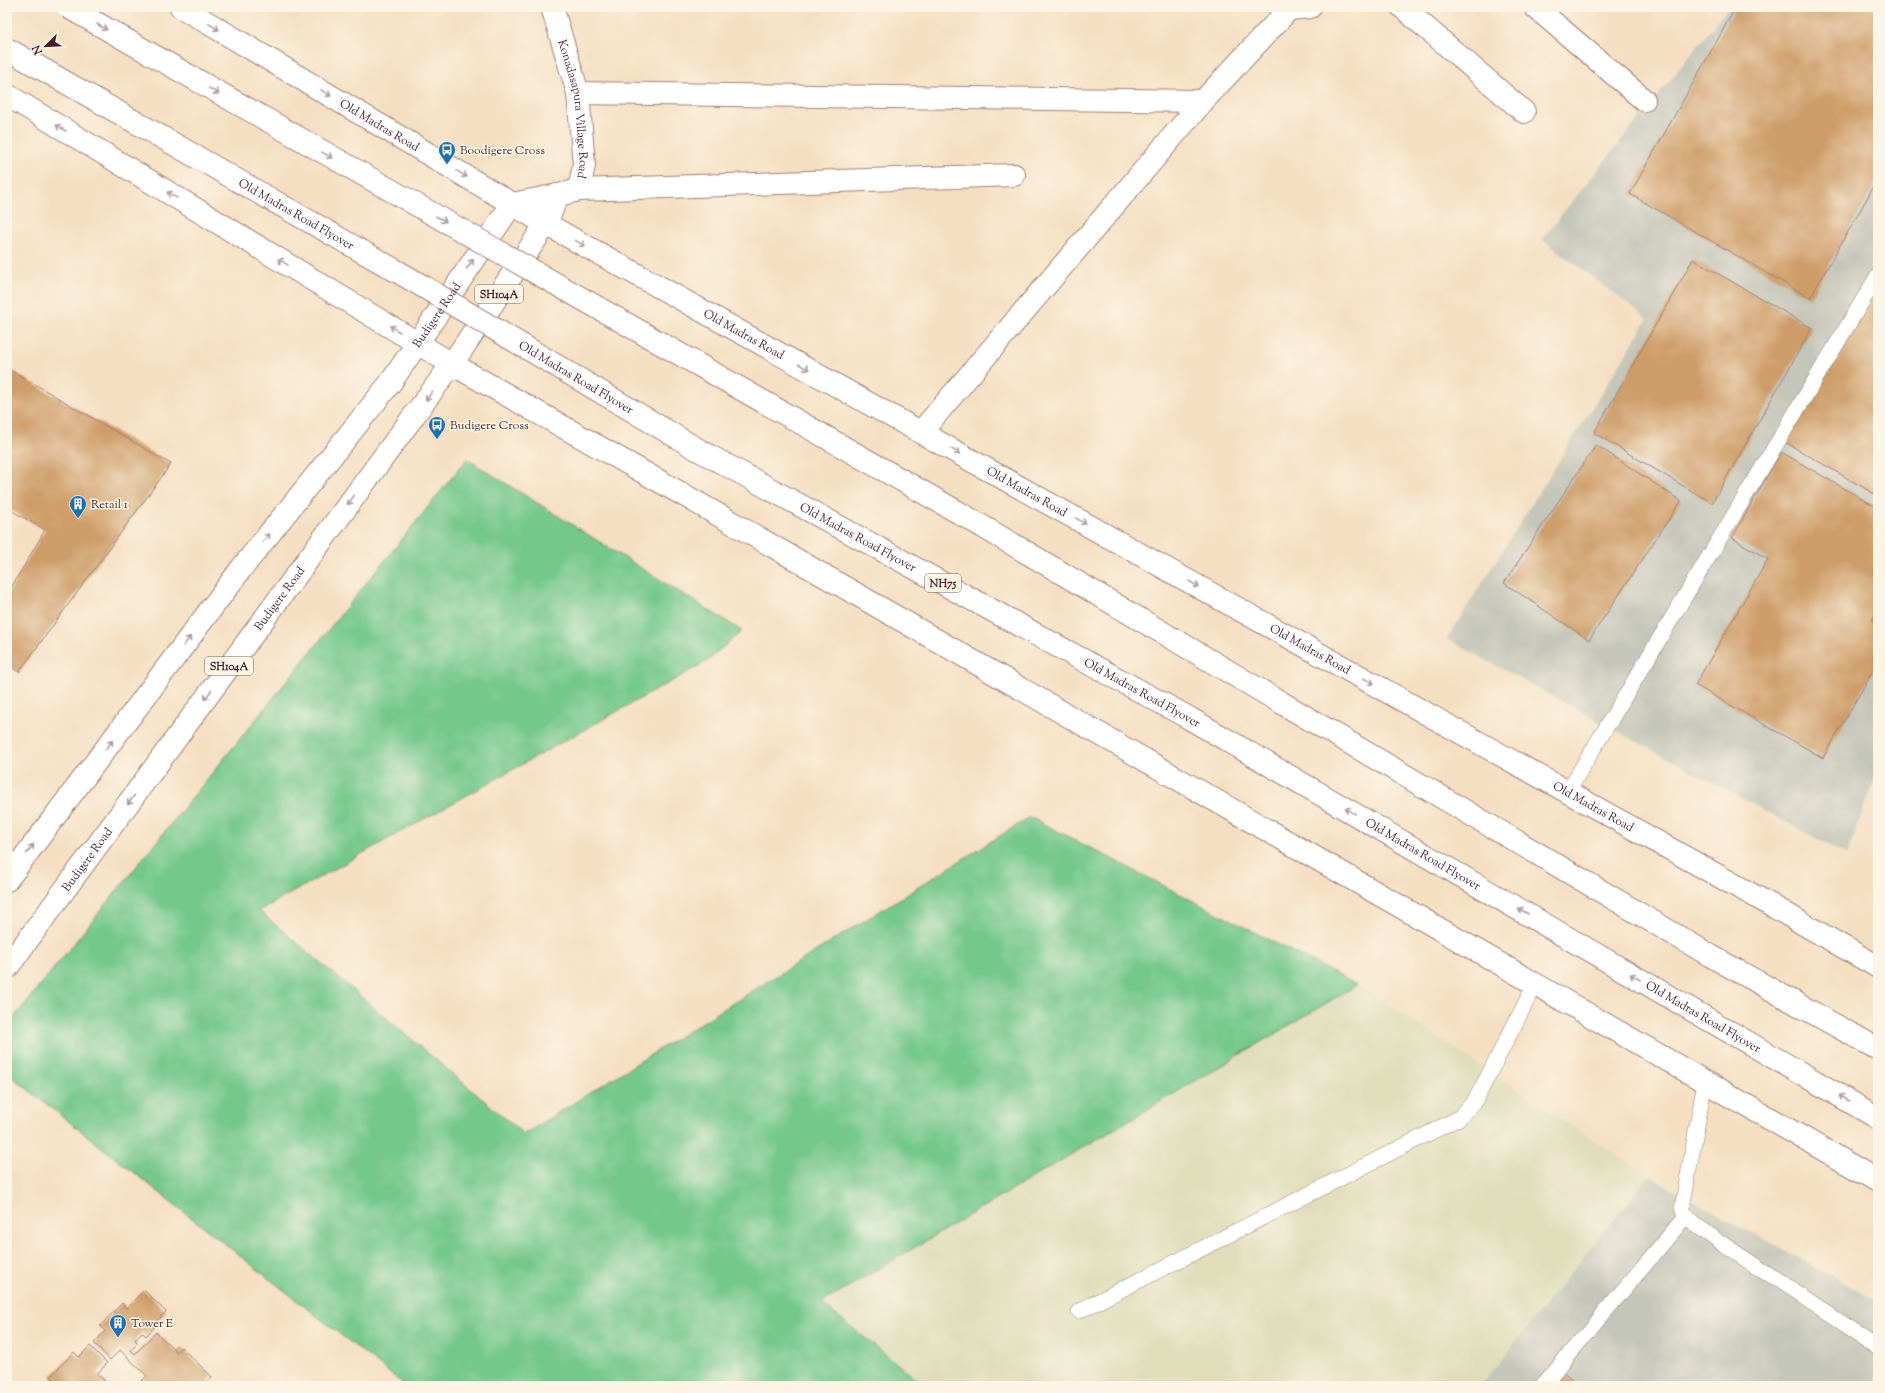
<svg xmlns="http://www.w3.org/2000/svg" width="1885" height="1393" font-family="'Sorts Mill Goudy',serif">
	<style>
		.built { fill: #e0ddbb }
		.industrial { fill: #c4c6b9 }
		.green { fill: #74c88c; stroke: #5f745c }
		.building { fill: #cd9c68 }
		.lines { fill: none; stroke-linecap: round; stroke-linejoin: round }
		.service-casing { stroke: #a07f76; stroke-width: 16 }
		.minor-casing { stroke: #a07f76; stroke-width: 24 }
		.tertiary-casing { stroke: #a07f76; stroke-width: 24 }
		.primary-casing { stroke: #a07f76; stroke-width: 24 }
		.service { stroke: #fff; stroke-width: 15 }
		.minor { stroke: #fff; stroke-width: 22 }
		.tertiary { stroke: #fff; stroke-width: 22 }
		.primary { stroke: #fff; stroke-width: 22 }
		.trunk-bridge-casing { stroke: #a07f76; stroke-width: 24; stroke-linecap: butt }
		.trunk-bridge { stroke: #fff; stroke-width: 22 }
		.oneway { stroke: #ae9aa0 }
		.labels { text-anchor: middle; stroke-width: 3; stroke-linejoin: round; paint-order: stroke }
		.shield { fill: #fcf5e5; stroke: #7f5f63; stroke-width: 1 }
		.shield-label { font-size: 11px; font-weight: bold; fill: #4a1f2b }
		.street-label { font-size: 12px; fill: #4a1f2b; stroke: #fcf5e5 }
		.poi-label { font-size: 12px; fill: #4a1f2b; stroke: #fcf5e5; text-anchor: start }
	</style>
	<rect width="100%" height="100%" fill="#fcf5e5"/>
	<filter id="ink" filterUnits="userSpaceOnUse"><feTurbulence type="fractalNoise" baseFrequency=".025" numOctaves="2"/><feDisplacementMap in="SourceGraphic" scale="8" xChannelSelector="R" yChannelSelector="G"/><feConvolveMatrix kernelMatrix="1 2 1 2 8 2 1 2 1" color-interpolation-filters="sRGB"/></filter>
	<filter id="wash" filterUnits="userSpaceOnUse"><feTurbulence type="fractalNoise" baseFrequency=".012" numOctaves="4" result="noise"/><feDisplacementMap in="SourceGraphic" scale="16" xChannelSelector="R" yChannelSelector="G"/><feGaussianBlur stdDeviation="0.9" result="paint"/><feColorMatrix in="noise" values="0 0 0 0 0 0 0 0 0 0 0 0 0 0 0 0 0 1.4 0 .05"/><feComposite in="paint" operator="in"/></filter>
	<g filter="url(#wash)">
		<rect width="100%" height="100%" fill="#f5dfc2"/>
		<polygon class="built" points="1357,985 1649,1176 1480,1386 925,1386 821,1303"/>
		<g class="industrial">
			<polygon points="1729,7 1878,7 1878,769 1847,855 1447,639 1648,319 1542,239"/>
			<polygon points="1649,1176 1878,1302 1878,1386 1480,1386"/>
		</g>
		<polygon class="green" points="467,459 742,631 706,662 259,911 524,1134 1030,817 1357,985 821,1303 925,1386 406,1386 7,1073 7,1026"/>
		<g id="blocks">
			<g class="building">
				<polygon points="1736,7 1765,7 1768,9 1769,7 1878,7 1878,179 1810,298 1630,194"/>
				<polygon points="1693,259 1812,328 1712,503 1594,433"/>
				<polygon points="1878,279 1878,496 1785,442"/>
				<polygon points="7,368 171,464 19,672 7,664 7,595 45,530 7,508"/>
				<polygon points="1596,445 1681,501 1589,640 1504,583"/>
				<polygon points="1781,452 1878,508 1878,609 1872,620 1878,623 1878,662 1823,758 1695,685 1768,559 1732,538"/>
				<polygon points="144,1290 166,1312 154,1324 156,1326 146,1336 142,1332 135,1340 138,1343 131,1350 135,1354 156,1332 177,1352 181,1347 212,1377 207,1382 211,1386 137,1386 147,1376 120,1350 110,1360 94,1343 105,1331 100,1326 122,1303 126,1308"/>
				<polygon points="90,1346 107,1363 97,1374 110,1386 47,1386 54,1380 51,1376 74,1352 79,1357"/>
				<polygon points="1561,1370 1580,1386 1547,1386"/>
			</g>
		</g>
	</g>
	<g filter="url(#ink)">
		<use href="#blocks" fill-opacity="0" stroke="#a07f76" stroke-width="1"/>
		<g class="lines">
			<defs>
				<g id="service">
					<polyline points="1568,791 1878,275"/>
					<polyline points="1705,1082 1682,1208 1686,1216 1696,1225 1718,1241 1878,1347"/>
					<polyline points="1079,1311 1459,1118 1476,1099 1535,985"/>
					<polyline points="1542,1386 1686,1216"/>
				</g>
				<g id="minor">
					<polyline points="1402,7 1524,112"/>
					<polyline points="1535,7 1644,100"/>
					<polyline points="578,93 1203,101"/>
					<polyline points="579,190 1014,175"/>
				</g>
				<g id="tertiary">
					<path id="s1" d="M552,7L578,93L584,165L579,190L558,195"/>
					<polyline points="921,432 1203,101 1289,9 1310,7"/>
				</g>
				<g id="primary">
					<path id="s2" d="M181,7L546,224L1769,904L1878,967"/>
					<polyline points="7,95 452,364 675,490 1878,1181"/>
					<path id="s3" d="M7,880L241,569L391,382L512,204L558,195"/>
					<path id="s4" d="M7,968L452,364L546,224L558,195"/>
				</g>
			</defs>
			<use href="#service" class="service-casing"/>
			<use href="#minor" class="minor-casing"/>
			<use href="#tertiary" class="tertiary-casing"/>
			<use href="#primary" class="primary-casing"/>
			<use href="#service" class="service"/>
			<use href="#minor" class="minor"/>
			<use href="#tertiary" class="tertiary"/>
			<use href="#primary" class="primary"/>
			<defs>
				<g id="trunk-bridge">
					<polyline points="68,7 963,515 1711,956 1878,1049"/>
					<path id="s5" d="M7,49L407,277L697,449L1189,718L1878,1118"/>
				</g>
			</defs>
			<use href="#trunk-bridge" class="trunk-bridge-casing"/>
			<use href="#trunk-bridge" class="trunk-bridge"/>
		</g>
		<defs><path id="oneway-shaft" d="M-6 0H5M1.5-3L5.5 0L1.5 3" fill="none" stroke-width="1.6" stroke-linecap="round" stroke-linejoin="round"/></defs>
		<g class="oneway">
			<use href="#oneway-shaft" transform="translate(102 27) rotate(30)"/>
			<use href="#oneway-shaft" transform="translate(214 27) rotate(31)"/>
			<use href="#oneway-shaft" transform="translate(214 91) rotate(29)"/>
			<use href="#oneway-shaft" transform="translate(326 93) rotate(31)"/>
			<use href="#oneway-shaft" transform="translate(61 128) rotate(-149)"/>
			<use href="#oneway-shaft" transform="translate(327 155) rotate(29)"/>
			<use href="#oneway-shaft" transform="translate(462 174) rotate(31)"/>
			<use href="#oneway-shaft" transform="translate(172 195) rotate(-149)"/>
			<use href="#oneway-shaft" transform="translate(441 219) rotate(29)"/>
			<use href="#oneway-shaft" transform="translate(580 243) rotate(29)"/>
			<use href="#oneway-shaft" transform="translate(283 262) rotate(-149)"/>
			<use href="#oneway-shaft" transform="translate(470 264) rotate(-56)"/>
			<use href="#oneway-shaft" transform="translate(395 329) rotate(-149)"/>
			<use href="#oneway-shaft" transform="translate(804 367) rotate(29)"/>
			<use href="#oneway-shaft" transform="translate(429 396) rotate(126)"/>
			<use href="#oneway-shaft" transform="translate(955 451) rotate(29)"/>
			<use href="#oneway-shaft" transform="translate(351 500) rotate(126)"/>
			<use href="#oneway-shaft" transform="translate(1081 521) rotate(29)"/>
			<use href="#oneway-shaft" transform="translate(266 538) rotate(-51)"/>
			<use href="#oneway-shaft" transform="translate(1194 584) rotate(29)"/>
			<use href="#oneway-shaft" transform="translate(187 641) rotate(-53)"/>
			<use href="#oneway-shaft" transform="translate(1369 681) rotate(29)"/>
			<use href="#oneway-shaft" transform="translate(208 695) rotate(126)"/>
			<use href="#oneway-shaft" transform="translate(109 745) rotate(-53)"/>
			<use href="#oneway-shaft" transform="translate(131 800) rotate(126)"/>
			<use href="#oneway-shaft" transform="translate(1350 811) rotate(-150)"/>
			<use href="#oneway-shaft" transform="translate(30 849) rotate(-53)"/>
			<use href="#oneway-shaft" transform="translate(1523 911) rotate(-150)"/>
			<use href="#oneway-shaft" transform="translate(1635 977) rotate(-150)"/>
			<use href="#oneway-shaft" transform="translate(1844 1098) rotate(-150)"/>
		</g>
	</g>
	<defs>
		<symbol id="bus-pin" viewBox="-11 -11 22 30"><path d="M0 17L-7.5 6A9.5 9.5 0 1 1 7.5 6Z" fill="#1f6fb2" stroke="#fcf5e5"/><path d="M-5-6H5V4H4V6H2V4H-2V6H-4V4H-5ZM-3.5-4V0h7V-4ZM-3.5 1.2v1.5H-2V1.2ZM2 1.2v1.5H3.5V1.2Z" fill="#fff"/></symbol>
		<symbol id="building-pin" viewBox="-11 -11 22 30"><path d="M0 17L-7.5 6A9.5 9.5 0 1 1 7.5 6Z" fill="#1f6fb2" stroke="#fcf5e5"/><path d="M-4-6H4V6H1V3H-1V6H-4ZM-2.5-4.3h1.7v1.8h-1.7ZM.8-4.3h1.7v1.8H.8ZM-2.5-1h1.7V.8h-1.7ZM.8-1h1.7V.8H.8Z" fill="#fff"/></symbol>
	</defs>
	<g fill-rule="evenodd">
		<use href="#bus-pin" x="437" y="140" width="20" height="27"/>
		<use href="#bus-pin" x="427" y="415" width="20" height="27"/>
		<use href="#building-pin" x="68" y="494" width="20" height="27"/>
		<use href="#building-pin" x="108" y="1313" width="20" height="27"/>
	</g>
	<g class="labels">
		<g class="shield">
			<rect x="475" y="285" width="48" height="18" rx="3"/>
			<rect x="925" y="574" width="36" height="18" rx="3"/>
			<rect x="205" y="657" width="48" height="18" rx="3"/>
		</g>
		<g class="shield-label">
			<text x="499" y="298">SH104A</text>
			<text x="943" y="587">NH75</text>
			<text x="229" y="670">SH104A</text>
		</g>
		<g class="street-label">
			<text dy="4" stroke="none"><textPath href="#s1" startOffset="105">Konadasapura Village Road</textPath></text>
			<text dy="4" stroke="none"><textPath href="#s2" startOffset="231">Old Madras Road</textPath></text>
			<text dy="4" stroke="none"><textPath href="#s5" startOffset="333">Old Madras Road Flyover</textPath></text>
			<text dy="4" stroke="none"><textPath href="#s3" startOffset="710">Budigere Road</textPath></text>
			<text dy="4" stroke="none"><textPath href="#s2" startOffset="651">Old Madras Road</textPath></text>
			<text dy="4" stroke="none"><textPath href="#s5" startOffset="657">Old Madras Road Flyover</textPath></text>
			<text dy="4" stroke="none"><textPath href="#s2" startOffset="975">Old Madras Road</textPath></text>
			<text dy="4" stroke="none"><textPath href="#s5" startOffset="981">Old Madras Road Flyover</textPath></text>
			<text dy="4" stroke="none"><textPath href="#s4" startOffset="459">Budigere Road</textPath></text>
			<text dy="4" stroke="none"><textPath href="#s2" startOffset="1299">Old Madras Road</textPath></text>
			<text dy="4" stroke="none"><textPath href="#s5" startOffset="1305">Old Madras Road Flyover</textPath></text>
			<text dy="4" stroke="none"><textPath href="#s2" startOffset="1623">Old Madras Road</textPath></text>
			<text dy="4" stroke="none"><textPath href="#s5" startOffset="1629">Old Madras Road Flyover</textPath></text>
			<text dy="4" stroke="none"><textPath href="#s4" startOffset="135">Budigere Road</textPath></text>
			<text dy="4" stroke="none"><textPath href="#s5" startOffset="1953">Old Madras Road Flyover</textPath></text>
		</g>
		<g class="poi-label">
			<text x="460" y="154">Boodigere Cross</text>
			<text x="450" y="429">Budigere Cross</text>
			<text x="91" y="508">Retail 1</text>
			<text x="131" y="1327">Tower E</text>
		</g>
	</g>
	<rect width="1885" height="1393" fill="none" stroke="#fcf5e5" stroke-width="24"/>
	<g transform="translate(46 46) rotate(246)" stroke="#fcf5e5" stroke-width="3" paint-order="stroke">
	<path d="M0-3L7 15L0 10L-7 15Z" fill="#4a1f2b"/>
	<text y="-6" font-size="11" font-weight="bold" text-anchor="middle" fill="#4a1f2b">N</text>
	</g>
</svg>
